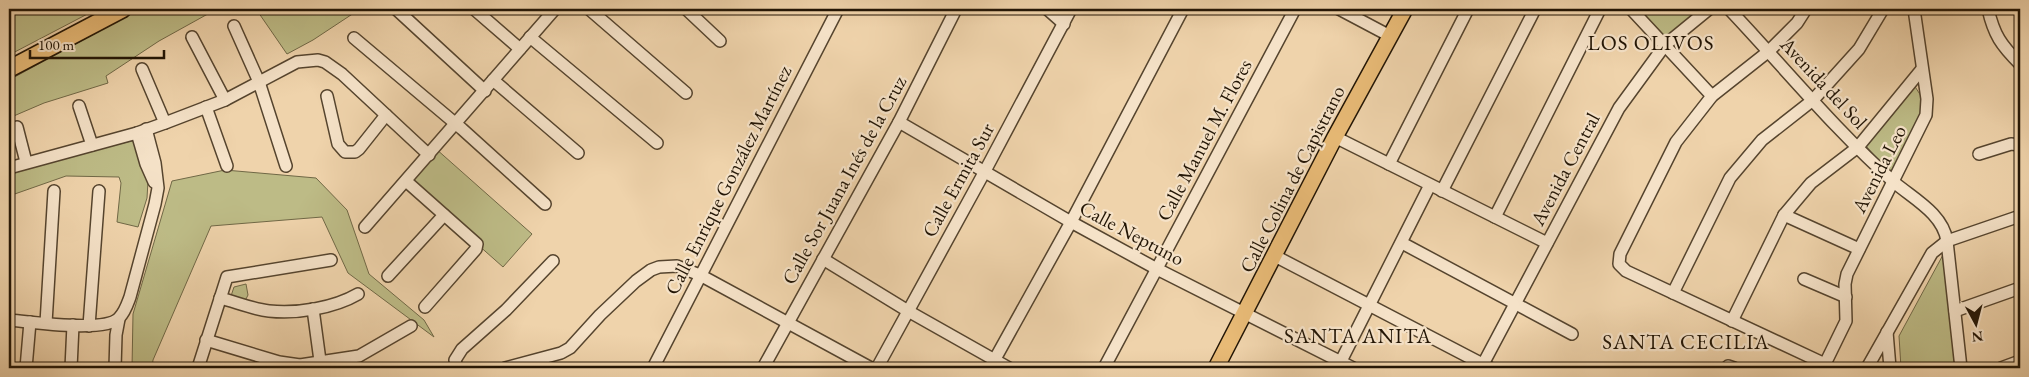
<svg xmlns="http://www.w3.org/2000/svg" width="2029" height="377" font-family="'EB Garamond',serif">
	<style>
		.green { fill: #bdbb86; stroke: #706846 }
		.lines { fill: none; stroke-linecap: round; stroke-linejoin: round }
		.minor-casing { stroke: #55442e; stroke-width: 14 }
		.major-casing { stroke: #221505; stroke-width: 18 }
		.highway-casing { stroke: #221505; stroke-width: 19 }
		.minor { stroke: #f5e2c8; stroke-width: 11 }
		.major { stroke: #e8ba76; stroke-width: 15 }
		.highway { stroke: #e8ba76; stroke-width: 16 }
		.labels { text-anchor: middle; stroke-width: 4.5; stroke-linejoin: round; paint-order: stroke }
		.street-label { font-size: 20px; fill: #221505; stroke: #f5e2c8 }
		.neighbourhood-label { font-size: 21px; letter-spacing: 1px; fill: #221505; stroke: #f5e2c8 }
	</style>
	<rect width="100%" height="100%" fill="#efd3ab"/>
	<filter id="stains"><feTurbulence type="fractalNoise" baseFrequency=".004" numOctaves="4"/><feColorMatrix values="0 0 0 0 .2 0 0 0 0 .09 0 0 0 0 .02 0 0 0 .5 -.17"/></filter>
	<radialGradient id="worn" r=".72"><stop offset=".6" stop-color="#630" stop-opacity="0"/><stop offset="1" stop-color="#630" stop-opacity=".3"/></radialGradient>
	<g class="green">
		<polygon points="9,9 97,9 9,55"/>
		<polygon points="140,9 225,9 215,10 159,41 106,76 108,83 44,103 9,118 9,80"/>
		<polygon points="256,9 301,9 304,13 312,9 360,9 313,40 287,54"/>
		<polygon points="1636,9 1700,9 1665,39"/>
		<polygon points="1914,85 1921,96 1924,111 1894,177 1866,146 1894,113"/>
		<polygon points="131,141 135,141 148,181 147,198 138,227 117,222 121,183 119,177 66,176 9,196 9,172"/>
		<polygon points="435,148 532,234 503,267 406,181"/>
		<polygon points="225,170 316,178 347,210 369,274 424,320 434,337 348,273 322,217 211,226 153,360 152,368 132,368 133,314 172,181"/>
		<polygon points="1944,253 1956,368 1901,368 1899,336"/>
		<polygon points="246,284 248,295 245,301 231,296 234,287"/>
	</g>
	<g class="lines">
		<defs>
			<g id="minor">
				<polyline points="396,9 485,91"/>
				<polyline points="474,9 520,49"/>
				<polyline points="589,9 686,93"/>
				<polyline points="686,9 720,41"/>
				<polyline points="1047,9 1064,24"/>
				<polyline points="1339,9 1390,36"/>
				<polyline points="1631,9 1712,96"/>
				<path d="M1729,9C1783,66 1836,131 1895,183C1914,199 1943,214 1947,241L1961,368"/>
				<polyline points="1806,9 1797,23 1769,51 1712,96 1676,142 1620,254 1619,264 1626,271 1825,364"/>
				<path d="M1988,9C1994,35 2001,45 2020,64"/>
				<polyline points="234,26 259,82 286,166"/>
				<polyline points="192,37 225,100"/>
				<polyline points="530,37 657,143"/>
				<polyline points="354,38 462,129 545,204"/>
				<polyline points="142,69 165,123"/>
				<polyline points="493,80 578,153"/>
				<polyline points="327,96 338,144 345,152 355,152 359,149 386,115"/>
				<polyline points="79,106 92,145"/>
				<polyline points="206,107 227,166"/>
				<polyline points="899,122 1071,222 1157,269 1353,368"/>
				<polyline points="17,127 26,162"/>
				<polyline points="137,133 146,164 154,182"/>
				<polyline points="1335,137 1547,243"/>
				<polyline points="1979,154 2011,144 2020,145"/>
				<polyline points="1389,164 1468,9"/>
				<polyline points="9,168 137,133 165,123 225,100 297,62 318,60 325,62 342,74 429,155"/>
				<polyline points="406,181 477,244 476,249 425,307"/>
				<polyline points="1442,191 1535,9"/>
				<polyline points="1784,215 1859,249"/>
				<polyline points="1495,217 1600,9"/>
				<polyline points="365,227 555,9"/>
				<polyline points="1402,243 1572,334"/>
				<polyline points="1275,256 1490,368"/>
				<polyline points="823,259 908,311 1009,368"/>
				<polyline points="388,276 444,215"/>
				<polyline points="1804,279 1846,297"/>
				<polyline points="1673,293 1730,178 1762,140 1813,100 1859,49 1883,9"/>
				<path d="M220,298C236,302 252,309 269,311C297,314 334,308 358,294"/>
				<polyline points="313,309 321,368"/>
				<polyline points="1955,311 2020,288"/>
				<path d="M9,320C31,322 105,333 119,318C125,312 127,305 130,297L155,204L158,188L155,163L146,129"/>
				<polyline points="1732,321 1784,215 1811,183 1858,147 1922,69"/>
				<polyline points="46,323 54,191"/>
				<polyline points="89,326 99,191"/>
				<polyline points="1887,332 1890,368"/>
				<polyline points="206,340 279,362 300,365 359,356 411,326"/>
				<polyline points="1728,366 1734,368"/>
				<polyline points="1338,367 1430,185"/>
				<polyline points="26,368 30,322"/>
				<polyline points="71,368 73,325"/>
				<polyline points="115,368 116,335 119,319"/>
				<polyline points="198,368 227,277 331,260"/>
				<polyline points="457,368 455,360 462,349 506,310 553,261"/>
				<polyline points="505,368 561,353 570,348 600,315 636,281 651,270 659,267 677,266 700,275 871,368"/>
				<polyline points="653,368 838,9"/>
				<polyline points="763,368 899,122 956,9"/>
				<polyline points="877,368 985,171 1071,9"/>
				<polyline points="990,368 1071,222 1183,9"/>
				<polyline points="1104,368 1295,9"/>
				<polyline points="1481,368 1619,108 1665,45 1709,9"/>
				<polyline points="1823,368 1846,321 1845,284 1847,274 1926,115 1927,99 1914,9"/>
				<polyline points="1867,368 1932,253 1947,241 2020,216"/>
				<polyline points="2001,368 2020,361"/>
			</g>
			<polyline id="major" points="1216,368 1335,137 1405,9"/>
			<polyline id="highway" points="9,69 123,9"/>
		</defs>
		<use href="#minor" class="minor-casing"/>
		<use href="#major" class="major-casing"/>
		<use href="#highway" class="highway-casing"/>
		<use href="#minor" class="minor"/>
		<use href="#major" class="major"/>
		<use href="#highway" class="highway"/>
	</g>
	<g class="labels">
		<g class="street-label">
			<text transform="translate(1824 83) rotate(47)" y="7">Avenida del Sol</text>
			<text transform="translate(1204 140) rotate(-62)" y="7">Calle Manuel M. Flores</text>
			<text transform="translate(1565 169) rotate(-62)" y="7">Avenida Central</text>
			<text transform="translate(1879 169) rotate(-63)" y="7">Avenida Leo</text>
			<text transform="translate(1292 179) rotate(-63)" y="7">Calle Colina de Capistrano</text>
			<text transform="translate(728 180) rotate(-63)" y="7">Calle Enrique González Martínez</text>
			<text transform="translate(844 180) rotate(-61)" y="7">Calle Sor Juana Inés de la Cruz</text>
			<text transform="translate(958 180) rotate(-61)" y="7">Calle Ermita Sur</text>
			<text transform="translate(1132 233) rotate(28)" y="7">Calle Neptuno</text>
		</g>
		<g class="neighbourhood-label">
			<text x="1651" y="50">LOS OLIVOS</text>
			<text x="1358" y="343">SANTA ANITA</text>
			<text x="1686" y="349">SANTA CECILIA</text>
		</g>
	</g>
	<rect width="2029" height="377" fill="none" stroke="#efd3ab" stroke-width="30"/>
	<rect x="10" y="10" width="2009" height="357" fill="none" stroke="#221505" stroke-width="2.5"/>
	<rect x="15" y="15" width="1999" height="347" fill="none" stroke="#221505"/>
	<g transform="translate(1976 324) rotate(173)" stroke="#f5e2c8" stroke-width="4" paint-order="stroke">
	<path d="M0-4L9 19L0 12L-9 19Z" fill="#221505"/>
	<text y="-8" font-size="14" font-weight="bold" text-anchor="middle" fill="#221505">N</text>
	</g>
	<path d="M30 50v8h134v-8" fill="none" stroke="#221505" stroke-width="2.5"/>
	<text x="38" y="50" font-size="15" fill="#221505" stroke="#f5e2c8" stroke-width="4" paint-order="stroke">100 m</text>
	<rect width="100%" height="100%" filter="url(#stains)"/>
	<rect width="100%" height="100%" fill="url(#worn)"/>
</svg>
